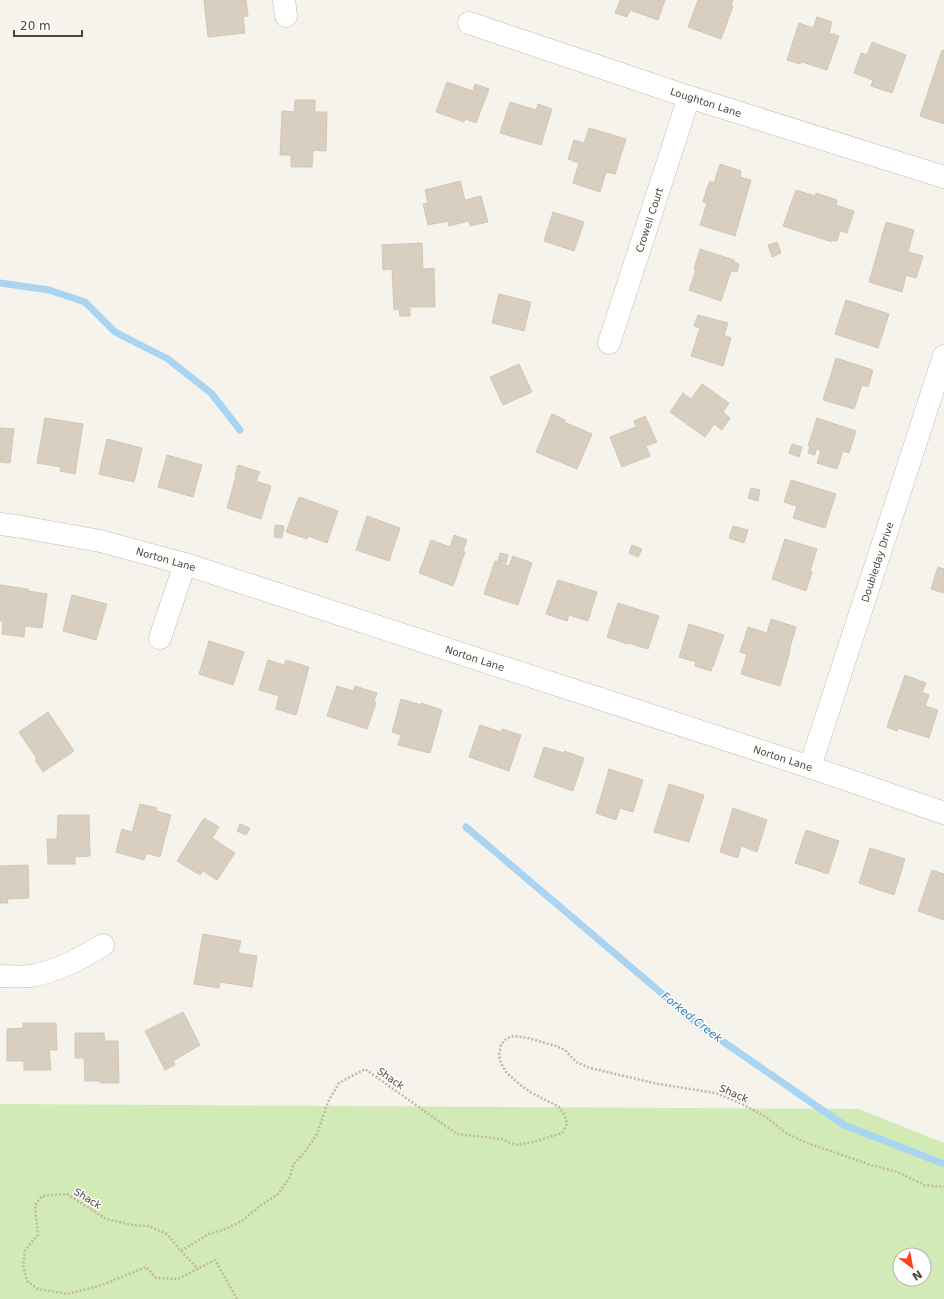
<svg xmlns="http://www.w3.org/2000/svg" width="944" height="1299" font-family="'DejaVu Sans',sans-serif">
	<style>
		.green { fill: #d2eab5; fill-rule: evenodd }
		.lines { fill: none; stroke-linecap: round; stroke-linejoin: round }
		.stream { stroke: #a9d4f2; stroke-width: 7 }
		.building { fill: #d8cfc1; stroke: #d3c7b4 }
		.minor-casing { stroke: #c2bbae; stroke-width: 23 }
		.path { stroke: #c4b79f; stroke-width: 2.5; stroke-dasharray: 2 2; stroke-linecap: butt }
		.minor { stroke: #fff; stroke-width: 22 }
		.labels { text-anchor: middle; stroke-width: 3; stroke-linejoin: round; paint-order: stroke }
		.street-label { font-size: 10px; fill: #4b4439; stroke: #fff }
		.water-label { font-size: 11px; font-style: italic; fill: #2e7ab2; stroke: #fff }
	</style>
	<rect width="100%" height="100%" fill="#f6f3ec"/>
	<path class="green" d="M0,1104L859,1109L944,1143V1299H0ZM900,1255H924V1279H900Z"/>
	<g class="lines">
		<g class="stream">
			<polyline points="0,283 49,290 85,302 115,332 168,359 211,393 240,430"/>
			<polyline points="466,827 699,1025 844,1125 944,1164"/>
		</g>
	</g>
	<g class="building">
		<polygon points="204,0 246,0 248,16 243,17 245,33 208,37"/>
		<polygon points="620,0 665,0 658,20 630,10 627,17 615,13"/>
		<polygon points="698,0 733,0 731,6 733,6 721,39 688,27"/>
		<polygon points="817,17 832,22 829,33 839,36 827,70 802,62 800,64 787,60 799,23 813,28"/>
		<polygon points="872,42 906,55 892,93 871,86 873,80 854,73 861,53 867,55"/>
		<polygon points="942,50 944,51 944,124 920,116"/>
		<polygon points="447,82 473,91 475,84 489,89 476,123 465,119 464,122 436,112"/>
		<polygon points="295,100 315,100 315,112 327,112 326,151 313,150 312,167 291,167 291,155 280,155 282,111 294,112"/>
		<polygon points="510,102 536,110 538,104 552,109 541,145 500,133"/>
		<polygon points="589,128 626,139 615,174 606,172 600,192 573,183 579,163 568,159 574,140 584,143"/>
		<polygon points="720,164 741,171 740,177 751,180 735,236 700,225 707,203 703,202 707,188 710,181 714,183"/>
		<polygon points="460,181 465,200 481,196 488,222 470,226 469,221 449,226 448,221 428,225 423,204 428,203 425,190"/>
		<polygon points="796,190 815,196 816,193 837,200 836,205 854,211 847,233 840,231 837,241 833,240 832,242 783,226"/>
		<polygon points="553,212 584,222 574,251 544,241"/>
		<polygon points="886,222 914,230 908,252 923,256 916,278 906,275 902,292 869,282"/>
		<polygon points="777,242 781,253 772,257 768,245"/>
		<polygon points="422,243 423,269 434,268 435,307 410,307 410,316 400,316 399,309 394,310 392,269 383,270 382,245"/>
		<polygon points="700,249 734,260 734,262 739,264 737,272 731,271 721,301 689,290 696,270 694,269"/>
		<polygon points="499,294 531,302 524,331 492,323"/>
		<polygon points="846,300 889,314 878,348 835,334"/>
		<polygon points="698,315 728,323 724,335 731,338 723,366 691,356 700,328 694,326"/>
		<polygon points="836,358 873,370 868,387 862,385 854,409 823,400"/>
		<polygon points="519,364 532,392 503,405 490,377"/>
		<polygon points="702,384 729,403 723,412 730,418 722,430 714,424 705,437 670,412 683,393 691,399"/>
		<polygon points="552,414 565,420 564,422 592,434 577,469 536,452"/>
		<polygon points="645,416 657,442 646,446 650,456 622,467 610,437 636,427 634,421"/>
		<polygon points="45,418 83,424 75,474 60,471 61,467 37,463"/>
		<polygon points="817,418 856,431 849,453 843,451 837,469 817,463 821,451 816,449 815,455 808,453 810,446 808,446"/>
		<polygon points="0,428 14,429 10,463 0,462"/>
		<polygon points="107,439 142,448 134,482 99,474"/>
		<polygon points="792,444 802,447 799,457 789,453"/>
		<polygon points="167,455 202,465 193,497 158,487"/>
		<polygon points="238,465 260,472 256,481 271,486 261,519 227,508 236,476 235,476"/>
		<polygon points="791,480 836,494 825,528 793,518 797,506 784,502"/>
		<polygon points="751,488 760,490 758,501 748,498"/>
		<polygon points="299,497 338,511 327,543 308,536 307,539 286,532"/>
		<polygon points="367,516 400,528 389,561 356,550"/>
		<polygon points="275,525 284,526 282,538 274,537"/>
		<polygon points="733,526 748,530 744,543 729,538"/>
		<polygon points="454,535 467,540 463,551 465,552 453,586 419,573 431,540 450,547"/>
		<polygon points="785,539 817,549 810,571 812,572 806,591 772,579"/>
		<polygon points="632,545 642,549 638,557 629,553"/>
		<polygon points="500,553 508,555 506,563 498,561"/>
		<polygon points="513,556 532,563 518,605 484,594 495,561 509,566"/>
		<polygon points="938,567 944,569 944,593 931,589"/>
		<polygon points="558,580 597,592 588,621 569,615 567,621 546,614"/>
		<polygon points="0,585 28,589 28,591 47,594 42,628 25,626 24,637 2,634 3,621 0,621"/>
		<polygon points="72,595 107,604 96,640 63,631"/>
		<polygon points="618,603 659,616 648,649 628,643 627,644 607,637"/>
		<polygon points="771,619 796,627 789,651 790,651 780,686 741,674 747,654 740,652 748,627 767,633"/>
		<polygon points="689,624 724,635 713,667 712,667 711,671 695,666 696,662 679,657"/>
		<polygon points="209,641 244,652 233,685 199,674"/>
		<polygon points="268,660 284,665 286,660 309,667 296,715 276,709 279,696 259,690"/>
		<polygon points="905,675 926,683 922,692 929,695 925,706 938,710 929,738 898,728 897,731 887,727"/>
		<polygon points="337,686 353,691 355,686 377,693 374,702 376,703 367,729 327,716"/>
		<polygon points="401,699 421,705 421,703 442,710 430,753 398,745 401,735 392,732"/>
		<polygon points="48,712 74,751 43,772 35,760 37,759 19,732"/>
		<polygon points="480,725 501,732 502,729 521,735 509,771 469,757"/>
		<polygon points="544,747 564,753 564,751 584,758 573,791 534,777"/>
		<polygon points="609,769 643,780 633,812 620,808 616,820 596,813"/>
		<polygon points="669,784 704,795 689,842 654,832"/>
		<polygon points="140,804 157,808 156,811 171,815 160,857 147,853 144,860 116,852 122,829 132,832"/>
		<polygon points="733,808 767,820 757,852 741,846 738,858 720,852"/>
		<polygon points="58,815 89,815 90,856 75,857 75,864 48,864 47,839 57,839"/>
		<polygon points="204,818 219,827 212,838 235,853 217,880 203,871 200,875 177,861"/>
		<polygon points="240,824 250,828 246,835 237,831"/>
		<polygon points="806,830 839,841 828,874 795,863"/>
		<polygon points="870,848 905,859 894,895 859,883"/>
		<polygon points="28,865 29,898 7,899 8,903 0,903 0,866"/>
		<polygon points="932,870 944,874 944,920 918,911"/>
		<polygon points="203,934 241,941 238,953 257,956 252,987 220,982 219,988 194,984"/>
		<polygon points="183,1012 200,1045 173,1061 175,1065 165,1070 145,1031"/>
		<polygon points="23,1023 56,1023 57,1050 49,1050 51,1070 24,1070 24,1061 7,1061 7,1029 23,1028"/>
		<polygon points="75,1033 104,1033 105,1041 118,1041 119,1083 101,1083 101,1081 85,1081 84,1058 75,1058"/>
	</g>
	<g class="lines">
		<defs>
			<g id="minor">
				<polyline points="284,0 286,16"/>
				<polyline points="469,23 689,97 944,177"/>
				<polyline points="609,343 689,97"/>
				<polyline points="0,524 22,527 100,541 185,564 810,767 944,813"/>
				<polyline points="160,638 185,564"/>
				<polyline points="810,767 944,356"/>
				<path d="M0,976C10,976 21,977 31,976C58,971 80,959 103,945"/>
			</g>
		</defs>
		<use href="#minor" class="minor-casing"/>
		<g class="path">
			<polyline points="181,1251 198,1269"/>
			<polyline points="237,1299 215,1260 178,1279 156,1278 146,1267 102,1285 67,1294 38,1289 27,1281 23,1266 25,1250 38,1235 35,1205 42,1196 67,1194 106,1219 132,1225 149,1226 167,1234 181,1251 209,1234 228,1228 243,1220 261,1205 278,1194 290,1177 293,1165 305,1152 317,1134 328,1102 339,1083 365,1069 457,1134 502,1139 515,1145 533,1142 562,1133 567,1124 564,1114 559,1107 530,1092 518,1083 506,1072 501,1063 499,1055 501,1045 507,1038 514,1036 528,1038 556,1046 565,1050 576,1062 590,1068 658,1084 716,1093 740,1103 766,1117 786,1133 807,1143 871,1165 898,1172 924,1185 944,1187"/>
		</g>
		<use href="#minor" class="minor"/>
	</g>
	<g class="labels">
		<g class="street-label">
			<text transform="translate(706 102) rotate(18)" y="4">Loughton Lane</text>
			<text transform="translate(649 220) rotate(-72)" y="4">Crowell Court</text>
			<text transform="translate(166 559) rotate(16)" y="4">Norton Lane</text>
			<text transform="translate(877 562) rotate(-72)" y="4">Doubleday Drive</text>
			<text transform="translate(475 658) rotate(18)" y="4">Norton Lane</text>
			<text transform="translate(783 758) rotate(18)" y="4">Norton Lane</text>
			<text transform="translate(391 1078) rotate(35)" y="4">Shack</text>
			<text transform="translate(734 1093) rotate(23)" y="4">Shack</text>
			<text transform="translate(88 1198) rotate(32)" y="4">Shack</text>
		</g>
		<g class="water-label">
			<text transform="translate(692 1017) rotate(38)" y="4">Forked Creek</text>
		</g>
	</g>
	<g transform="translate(912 1267) rotate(148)"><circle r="19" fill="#ffffff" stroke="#b7b4b0"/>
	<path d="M0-3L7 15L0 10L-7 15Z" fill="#fc3f1d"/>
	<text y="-6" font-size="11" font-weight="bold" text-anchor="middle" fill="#4b4439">N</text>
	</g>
	<path d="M14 30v6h68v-6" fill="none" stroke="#4b4439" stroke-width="2"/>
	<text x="20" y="30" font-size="12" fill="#4b4439" stroke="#ffffff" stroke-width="3" paint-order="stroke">20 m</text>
</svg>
